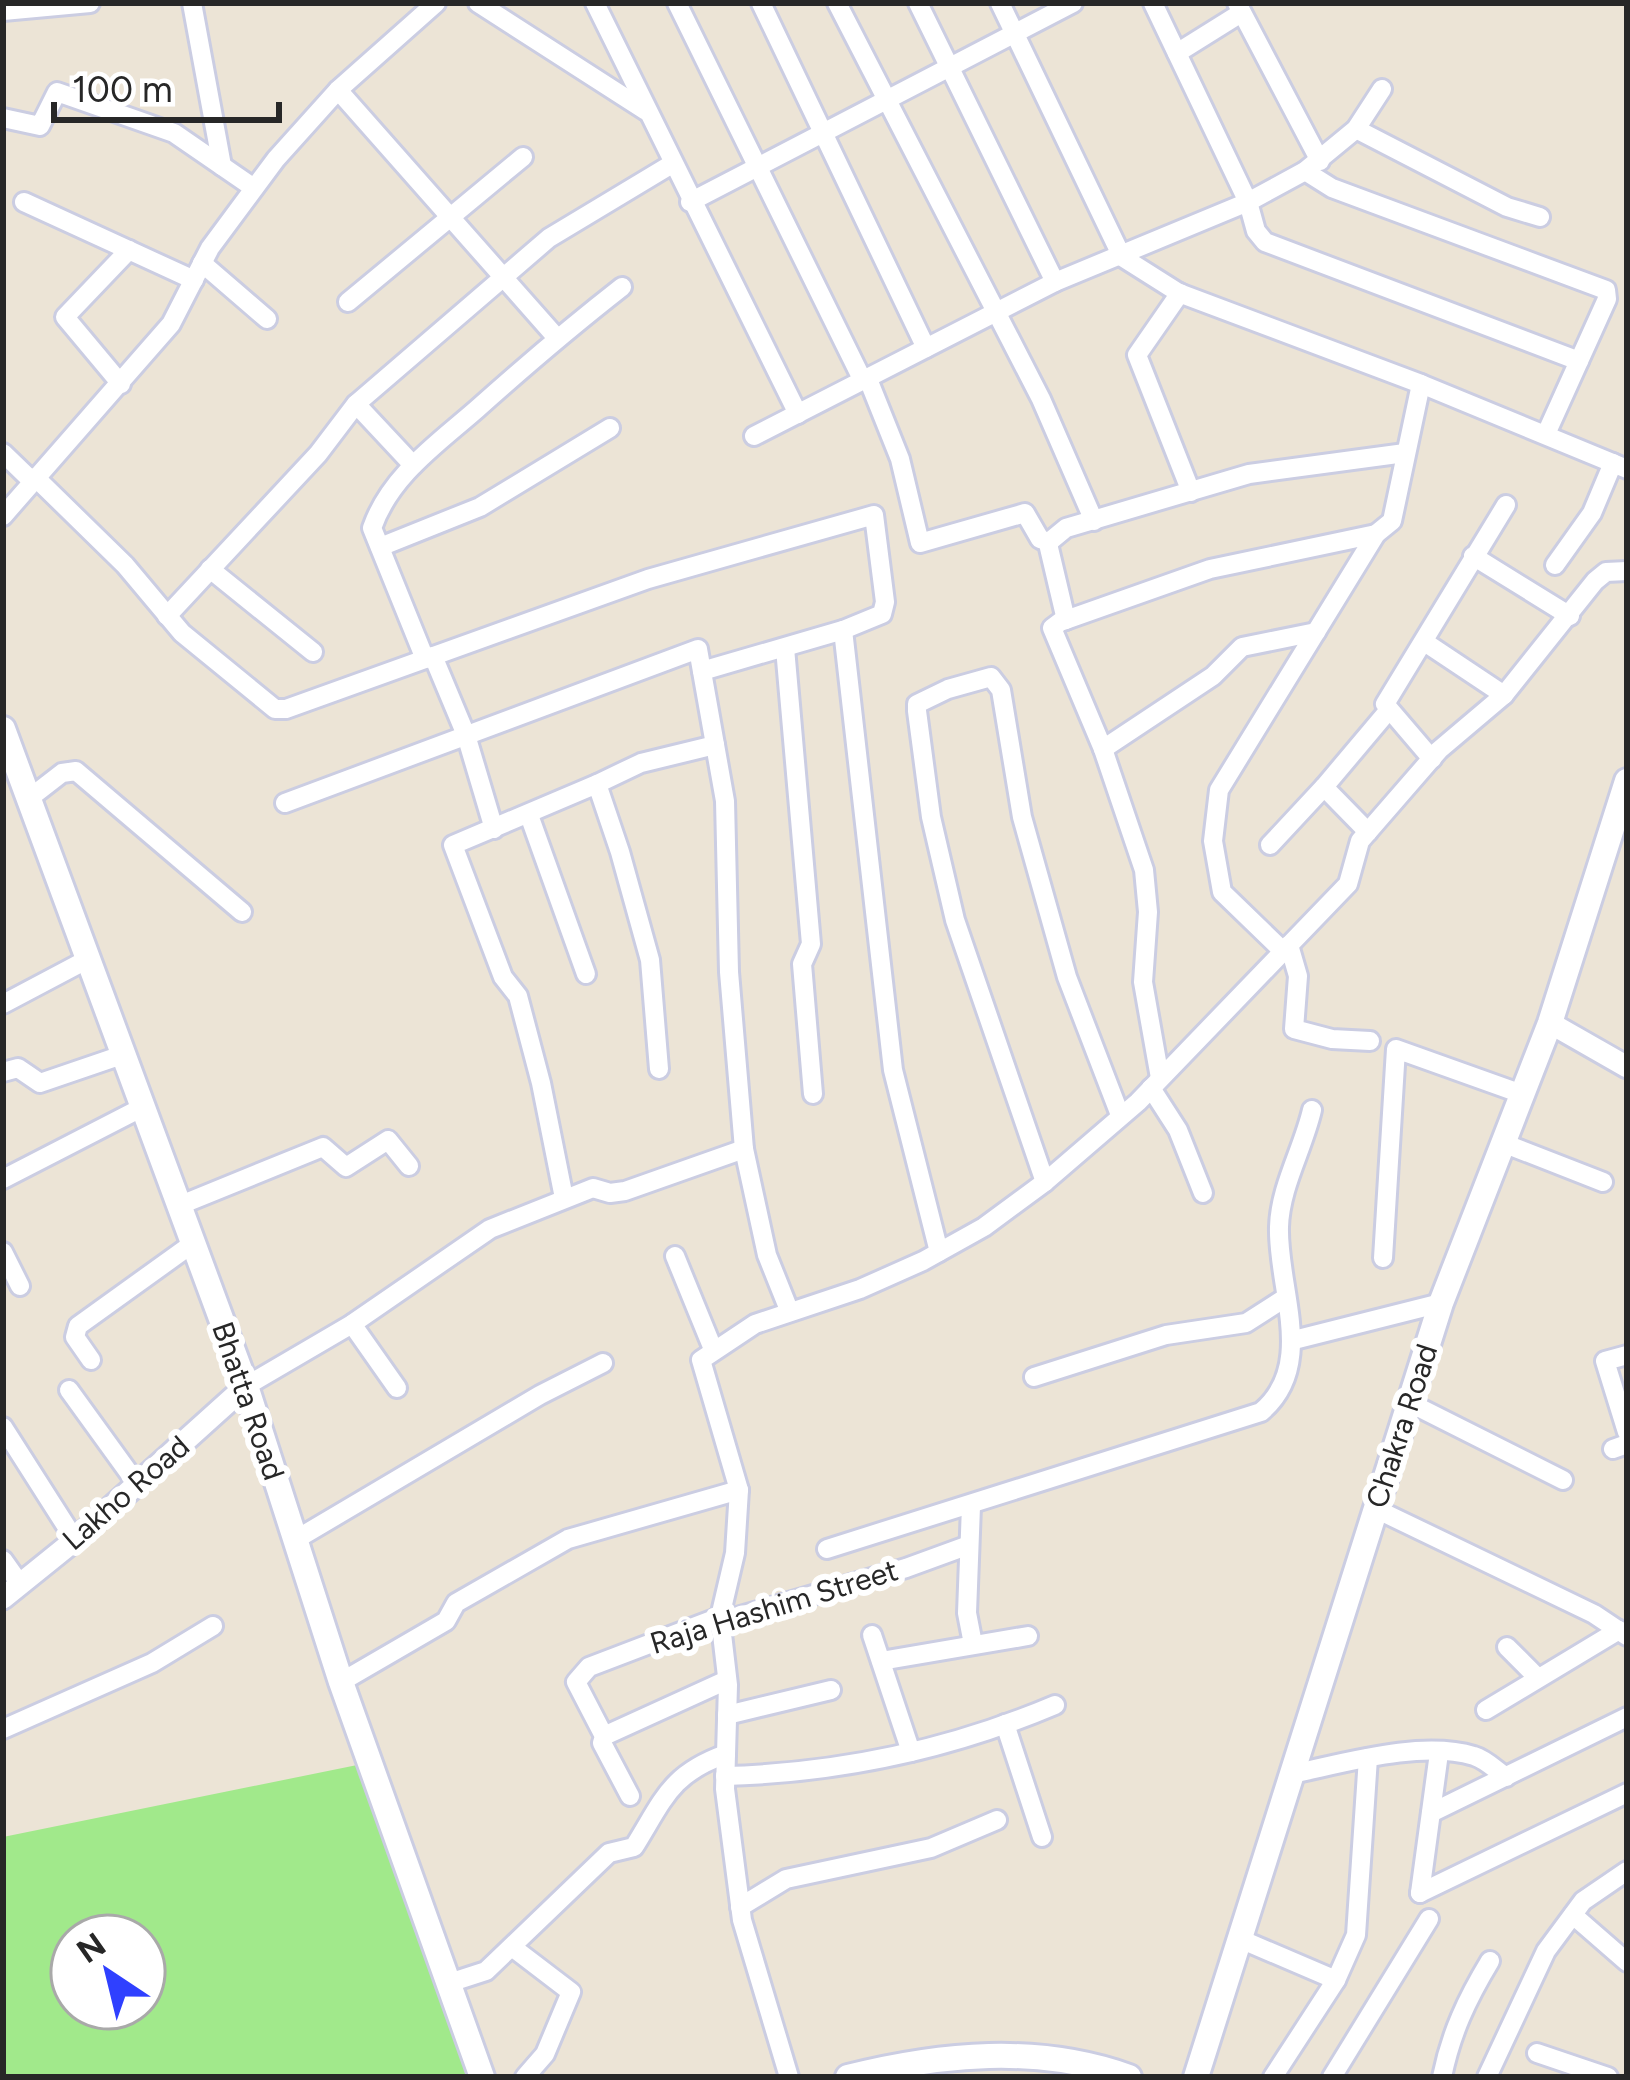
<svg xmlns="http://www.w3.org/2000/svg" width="1630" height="2080" font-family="Figtree,sans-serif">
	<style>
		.green { fill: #a1e98b; fill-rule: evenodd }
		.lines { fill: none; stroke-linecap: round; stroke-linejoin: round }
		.minor-casing { stroke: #cbcde2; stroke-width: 24 }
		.tertiary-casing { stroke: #cbcde2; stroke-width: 27 }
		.secondary-casing { stroke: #cbcde2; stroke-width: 30 }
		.minor { stroke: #fff; stroke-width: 18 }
		.tertiary { stroke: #fff; stroke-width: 21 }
		.secondary { stroke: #fff; stroke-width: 24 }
		.labels { text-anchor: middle; stroke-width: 12; stroke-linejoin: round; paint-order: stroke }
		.street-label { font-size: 30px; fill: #272727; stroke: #fff }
	</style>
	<rect width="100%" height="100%" fill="#ece4d6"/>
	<path class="green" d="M372,1762L483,2077H3V1837ZM72,1936H144V2008H72Z"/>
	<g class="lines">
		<defs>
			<g id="minor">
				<polyline points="192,3 222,166"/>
				<polyline points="478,3 646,111"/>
				<polyline points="595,3 798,414"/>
				<polyline points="677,3 863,381"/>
				<polyline points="761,3 926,348"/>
				<polyline points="837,3 1041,399 1094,521"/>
				<polyline points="918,3 1055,282"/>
				<polyline points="1000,3 1122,257 1179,293 1421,384 1627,469"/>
				<polyline points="1153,3 1248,202 1256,231 1265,242 1579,361"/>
				<polyline points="1237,3 1320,161"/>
				<polyline points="3,11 90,3"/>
				<polyline points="1177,53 1241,13"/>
				<polyline points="338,90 557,338"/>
				<polyline points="3,118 40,126 57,92 174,133 254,188"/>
				<polyline points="1356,129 1507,207 1540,217"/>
				<polyline points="1305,171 1332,188 1606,290 1607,299 1546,434"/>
				<polyline points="24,202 194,280"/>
				<polyline points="690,202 1073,3"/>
				<polyline points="202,263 267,319"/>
				<polyline points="1180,293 1137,355 1191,492"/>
				<polyline points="348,302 523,157"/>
				<polyline points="868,379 900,459 920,543 1025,513 1040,539 1049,542"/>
				<polyline points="121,384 65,317 129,250"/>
				<polyline points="356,404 413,465"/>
				<polyline points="754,436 1055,282 1248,202 1305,171 1356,129 1382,89"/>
				<polyline points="3,453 32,481"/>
				<polyline points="35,477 125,565 182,633 275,709 286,709 648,579 874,515 885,602 882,614 843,630"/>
				<polyline points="3,516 171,324 210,248 276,159 338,90 436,3"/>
				<polyline points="380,547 480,507 610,428"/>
				<polyline points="1473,556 1570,616"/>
				<polyline points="1555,565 1592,513 1613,463"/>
				<polyline points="210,569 313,652"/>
				<polyline points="167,616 318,454 356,404 549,238 672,164"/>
				<polyline points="1066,620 1049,548 1049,542 1066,528 1249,474 1405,453"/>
				<polyline points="1426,643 1504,695"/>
				<polyline points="785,648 811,944 802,964 813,1094"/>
				<polyline points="433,656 466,735 494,829"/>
				<path d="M425,659L372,528C390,476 437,444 477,409C524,367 572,326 622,287"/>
				<polyline points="702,671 843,630 893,1070 939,1252"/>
				<polyline points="1103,749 1213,676 1242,647 1316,632"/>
				<polyline points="1432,759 1385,704 1506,505"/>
				<polyline points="597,784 641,763 715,745"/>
				<polyline points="31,797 62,773 76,771 242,912"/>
				<polyline points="285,803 698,649 725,801 729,972 744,1149 767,1255 789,1310"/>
				<polyline points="529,815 586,974"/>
				<polyline points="1368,832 1324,787 1388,711"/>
				<polyline points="1270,845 1324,787"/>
				<polyline points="1289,945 1298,976 1294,1029 1332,1039 1370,1041"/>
				<polyline points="1283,951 1222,892 1213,841 1219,790 1376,534 1392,521 1421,384"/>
				<polyline points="3,1004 90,958"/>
				<polyline points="3,1072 18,1068 40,1083 125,1054"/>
				<polyline points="1160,1078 1143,982 1148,912 1144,870 1103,749 1052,628 1060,622 1210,569 1376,534"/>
				<polyline points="1151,1088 1178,1130 1203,1193"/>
				<polyline points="1503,1143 1603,1182"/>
				<polyline points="3,1179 143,1107"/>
				<polyline points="1045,1182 955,920 931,817 917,711 917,704 948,689 991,677 1001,690 1022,817 1067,977 1120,1115"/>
				<polyline points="564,1198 541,1083 518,996 503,977 453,845 597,784 620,852 650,960 659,1069"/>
				<polyline points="178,1206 323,1147 346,1167 388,1140 409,1166"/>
				<polyline points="3,1252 20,1286"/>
				<polyline points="675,1256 713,1349"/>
				<polyline points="1383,1258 1396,1049 1522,1094"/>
				<polyline points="352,1324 397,1388"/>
				<polyline points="1294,1340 1441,1303"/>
				<polyline points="1627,1355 1605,1361 1627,1432"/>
				<polyline points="91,1360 75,1337 78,1326 192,1244"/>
				<polyline points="1034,1377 1166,1335 1246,1323 1285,1298"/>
				<polyline points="246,1386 352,1324 490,1229 593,1188 610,1193 625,1191 744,1149"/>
				<polyline points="69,1390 137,1484"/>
				<polyline points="1410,1403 1563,1480"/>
				<polyline points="3,1427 75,1540"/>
				<polyline points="1613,1449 1627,1444"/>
				<polyline points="971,1506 967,1613 973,1644"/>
				<polyline points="1376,1509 1594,1614 1627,1636"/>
				<polyline points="295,1540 540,1395 603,1363"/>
				<path d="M827,1549L1261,1412C1317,1365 1277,1288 1279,1227C1280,1187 1303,1149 1312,1110"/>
				<polyline points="3,1560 20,1584"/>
				<polyline points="872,1635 911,1752"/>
				<polyline points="1507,1647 1538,1678"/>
				<polyline points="881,1661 1028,1636"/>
				<polyline points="341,1682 446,1621 456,1603 568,1539 739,1490"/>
				<polyline points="1486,1710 1619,1630"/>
				<polyline points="727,1715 831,1690"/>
				<polyline points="1005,1724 1042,1837"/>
				<polyline points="3,1729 152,1663 213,1626"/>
				<polyline points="604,1736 727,1680"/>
				<path d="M1292,1774C1345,1763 1421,1740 1474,1756C1485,1759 1496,1770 1506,1777"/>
				<path d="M725,1776C838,1773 951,1749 1055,1705"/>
				<polyline points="630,1796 602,1743 604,1736 576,1682 589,1667 720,1617 737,1617 906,1568 969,1545"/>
				<polyline points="1431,1813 1627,1717"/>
				<polyline points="1420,1893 1627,1793"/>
				<polyline points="1420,1893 1439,1753"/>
				<polyline points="740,1907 786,1879 931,1848 997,1820"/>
				<polyline points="1573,1915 1627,1962"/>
				<polyline points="1240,1939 1336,1980"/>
				<polyline points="512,1947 571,1992 545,2054 525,2077"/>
				<path d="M449,1983L486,1971L609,1853L634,1847C664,1799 670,1774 726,1754"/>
				<polyline points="1537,2053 1608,2077"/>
				<polyline points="789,2077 742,1920 725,1789 728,1685 720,1617 735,1553 739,1490 701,1360 755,1324 860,1289 923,1261 984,1227 1045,1182 1138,1102 1348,884 1360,841 1439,750 1504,695 1595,581 1606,572 1627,571"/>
				<polyline points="1273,2077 1336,1980 1356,1935 1368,1758"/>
				<polyline points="1332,2077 1429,1919"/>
				<path d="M1442,2077C1451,2033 1467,1999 1490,1961"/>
				<polyline points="1487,2077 1546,1951 1583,1901 1627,1871"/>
			</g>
			<g id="tertiary">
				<polyline points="1550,1023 1627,1067"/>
				<polyline points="3,1598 75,1540 246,1386"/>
			</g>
			<g id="secondary">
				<polyline points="3,729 246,1386 341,1682 482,2077"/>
				<path d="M848,2077C940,2054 1038,2044 1129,2077"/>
				<polyline points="1196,2077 1441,1303 1550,1023 1627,781"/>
			</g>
		</defs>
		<use href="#minor" class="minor-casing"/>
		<use href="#tertiary" class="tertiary-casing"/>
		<use href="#secondary" class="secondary-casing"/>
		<use href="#minor" class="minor"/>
		<use href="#tertiary" class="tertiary"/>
		<use href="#secondary" class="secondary"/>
	</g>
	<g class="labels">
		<g class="street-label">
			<text transform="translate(248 1401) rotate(71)" y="10">Bhatta Road</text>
			<text transform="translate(1402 1426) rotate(-72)" y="10">Chakra Road</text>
			<text transform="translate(126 1493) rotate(-41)" y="10">Lakho Road</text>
			<text transform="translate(774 1607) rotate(-17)" y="10">Raja Hashim Street</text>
		</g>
	</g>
	<rect width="1630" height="2080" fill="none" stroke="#272727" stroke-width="12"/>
	<g transform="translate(108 1972) rotate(325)"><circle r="57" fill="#ffffff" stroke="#a9a9a9" stroke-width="3"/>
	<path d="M0-9L21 45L0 30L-21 45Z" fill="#2f40ff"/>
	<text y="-18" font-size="33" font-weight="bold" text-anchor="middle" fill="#272727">N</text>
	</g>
	<path d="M54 102v18h225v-18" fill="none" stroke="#272727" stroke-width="6"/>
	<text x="72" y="102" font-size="36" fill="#272727" stroke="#ffffff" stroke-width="9" paint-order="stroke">100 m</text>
</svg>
